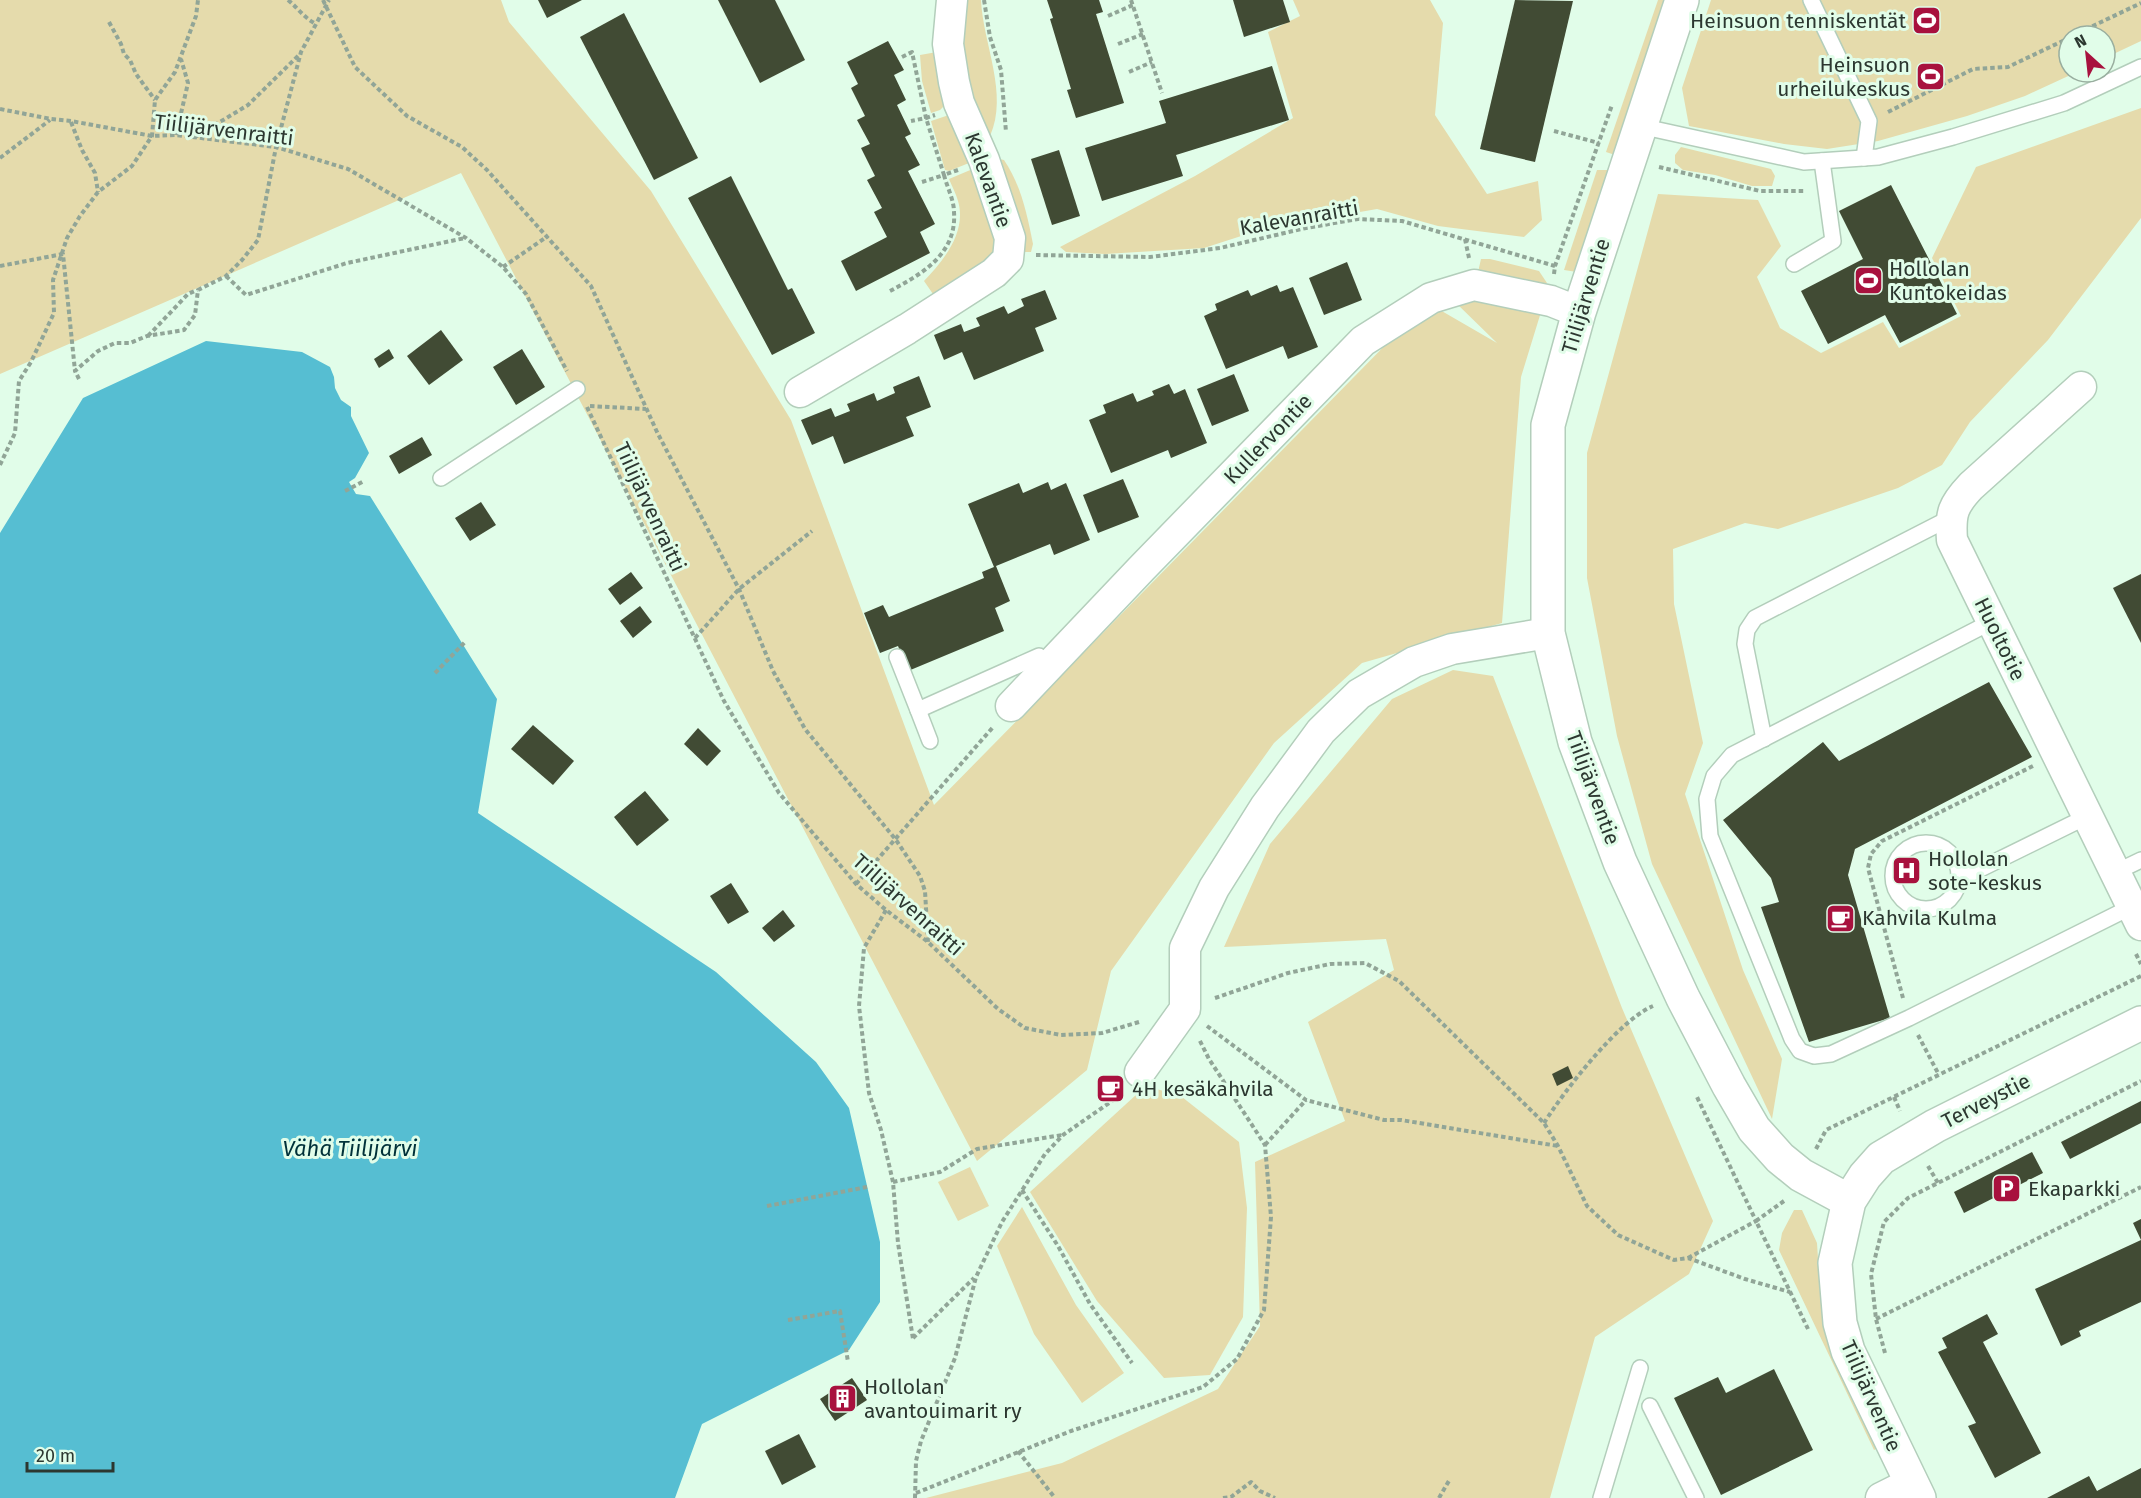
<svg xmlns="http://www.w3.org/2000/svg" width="2141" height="1498" font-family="'Fira Sans',sans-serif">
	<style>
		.green { fill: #e5dbac }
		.water { fill: #56bed2 }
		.building { fill: #414b34 }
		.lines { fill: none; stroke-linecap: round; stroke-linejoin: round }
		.service-casing { stroke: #b3cebb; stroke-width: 18 }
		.minor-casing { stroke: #b3cebb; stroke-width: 33 }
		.tertiary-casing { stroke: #b3cebb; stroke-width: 36 }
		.secondary-casing { stroke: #b3cebb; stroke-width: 36 }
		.path { stroke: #91a597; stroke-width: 4; stroke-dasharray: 4.5 3; stroke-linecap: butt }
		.service { stroke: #fff; stroke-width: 15 }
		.minor { stroke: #fff; stroke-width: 30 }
		.tertiary { stroke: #fff; stroke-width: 33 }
		.secondary { stroke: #fff; stroke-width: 33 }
		.labels { text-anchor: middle; stroke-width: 6; stroke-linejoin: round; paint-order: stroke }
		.poi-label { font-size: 21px; fill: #2c3730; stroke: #e1fde9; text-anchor: start }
		.street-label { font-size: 21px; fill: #2c3730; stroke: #e1fde9 }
		.water-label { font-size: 22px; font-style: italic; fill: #003139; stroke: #e1fde9 }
	</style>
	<rect width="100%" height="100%" fill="#e1fde9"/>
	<g class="green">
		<polygon points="0,0 501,0 509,22 651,191 791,420 934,805 1405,325 1440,310 1497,343 1454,301 1465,298 1541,312 1521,377 1502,623 1362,663 1274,743 1111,971 1087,1070 977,1161 461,173 0,374"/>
		<path d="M963,0H981C983,44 1009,94 990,136L981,135L970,107L962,24Z"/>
		<polygon points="1293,0 1430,0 1443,23 1435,115 1487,194 1538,181 1542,220 1524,237 1438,226 1377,209 1263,229 1204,248 1105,254 1066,252 1060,247 1195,176 1293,118 1268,32 1300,16"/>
		<polygon points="1658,0 1668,0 1615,155 1606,152"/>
		<polygon points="1711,0 2141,0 2141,41 2105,58 2105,36 2069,36 2069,72 2077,72 2025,96 1967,116 1878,141 1827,149 1784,144 1689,126 1682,88"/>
		<polygon points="937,52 936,71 945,105 940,110 931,113 922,81 920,55"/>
		<polygon points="2141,108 2141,218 2048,340 1970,422 1942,465 1898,488 1778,529 1745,523 1673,549 1674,604 1703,743 1685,794 1743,970 1782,1059 1772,1119 1652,864 1617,736 1587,578 1587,453 1658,194 1758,200 1781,246 1757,277 1780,328 1821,353 1883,322 1899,348 1961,316 1932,258 1976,167"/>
		<polygon points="949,115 969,163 949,171 945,170 931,121"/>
		<polygon points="1681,147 1771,169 1775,176 1772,186 1752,186 1715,175 1683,170 1675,163 1675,155"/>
		<path d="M999,159L1004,160C1021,185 1027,214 1033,244L1031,252H1024L1019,245Z"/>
		<path d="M975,168L999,233L993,257L983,265L933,294L924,281C944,260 967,232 958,201C956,194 952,186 949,179Z"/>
		<polygon points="1597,170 1610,170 1577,272 1564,270"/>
		<polygon points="1481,259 1490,259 1539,271 1547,283 1544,285 1478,272"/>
		<polygon points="1453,670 1493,676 1622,1008 1713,1221 1689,1274 1595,1337 1550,1498 926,1498 1062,1463 1218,1389 1260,1326 1255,1162 1345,1121 1308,1022 1394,970 1386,939 1224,947 1270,844 1392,699"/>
		<polygon points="1157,1089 1182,1097 1239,1142 1247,1208 1243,1317 1210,1375 1164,1378 1097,1301 1030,1192 1137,1094"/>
		<polygon points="970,1167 989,1206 958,1221 938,1182"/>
		<polygon points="1022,1207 1076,1305 1124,1373 1082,1403 1034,1334 997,1246"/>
		<polygon points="1794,1210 1802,1210 1817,1243 1820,1291 1825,1321 1880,1447 1874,1450 1779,1250 1782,1233"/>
	</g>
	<polygon class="water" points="206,341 302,352 330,367 334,377 335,388 341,400 351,407 351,416 369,453 355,478 349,482 356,494 370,496 497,699 478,813 716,972 816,1062 849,1108 880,1242 880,1302 849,1350 702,1424 675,1498 0,1498 0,533 83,398"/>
	<g class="building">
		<polygon points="538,0 582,0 547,18"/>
		<polygon points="718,0 775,0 805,60 760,83"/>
		<polygon points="1047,0 1099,0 1103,12 1096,14 1124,103 1076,118 1067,90 1071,89 1050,19 1053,18"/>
		<polygon points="1233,0 1283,0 1290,22 1244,37"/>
		<polygon points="1515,0 1573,1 1535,162 1480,149"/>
		<polygon points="624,13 698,158 654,180 580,37"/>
		<polygon points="888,41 904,70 894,75 906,100 897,105 911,134 905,137 920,165 908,171 935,224 920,232 930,253 856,291 841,261 887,237 874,212 882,208 867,180 875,176 861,148 870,144 857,120 865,116 851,88 858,84 847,62"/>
		<polygon points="1272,66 1289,120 1176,155 1183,176 1102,201 1085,148 1166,123 1159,101"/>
		<polygon points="1059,150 1080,216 1052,225 1031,159"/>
		<polygon points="731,176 788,290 792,288 815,333 772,355 688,198"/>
		<polygon points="1891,185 1957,314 1900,343 1885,315 1828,344 1801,291 1863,259 1839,211"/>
		<polygon points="1347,262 1362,300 1324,315 1309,278"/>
		<polygon points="1277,285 1280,292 1293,287 1318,347 1288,359 1283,346 1226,369 1204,316 1217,310 1215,304 1248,290 1251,296"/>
		<polygon points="1045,290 1057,319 1035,328 1044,351 974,380 962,352 944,360 934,335 961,324 964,332 980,326 976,318 1004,306 1008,314 1024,306 1021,299"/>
		<polygon points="441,330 463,360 429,385 407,356"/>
		<polygon points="389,349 394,358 379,368 374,359"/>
		<polygon points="522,349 545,387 516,405 493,367"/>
		<polygon points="1234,374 1249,411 1212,426 1197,389"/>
		<polygon points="919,376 931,407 906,417 914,436 844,464 833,436 812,445 801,420 831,408 835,417 850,411 847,404 874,393 877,401 895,393 893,387"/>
		<polygon points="1169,384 1174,394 1185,389 1207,443 1171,458 1168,450 1111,473 1089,420 1106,413 1103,405 1133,393 1137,402 1154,395 1152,391"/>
		<polygon points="422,437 432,455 399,474 389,456"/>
		<polygon points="1123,479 1139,517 1098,533 1083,495"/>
		<polygon points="1048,482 1051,490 1066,483 1090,540 1054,555 1050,544 996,566 1010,601 995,608 1004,631 908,671 898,646 880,653 864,613 883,605 889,617 984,578 982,572 994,567 968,504 1019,483 1023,493"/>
		<polygon points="481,502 496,525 470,541 455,518"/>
		<polygon points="631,572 643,588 620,605 608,589"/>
		<polygon points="2141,574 2141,643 2113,588"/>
		<polygon points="640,606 652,622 633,638 620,621"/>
		<polygon points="1989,682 2032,757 1855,849 1848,875 1890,1018 1809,1042 1761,907 1779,902 1771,878 1723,820 1823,742 1839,761"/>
		<polygon points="533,725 574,761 553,785 511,749"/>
		<polygon points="698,728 721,751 707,766 684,744"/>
		<polygon points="645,791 669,820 637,846 614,817"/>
		<polygon points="731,883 749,912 728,924 710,896"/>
		<polygon points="783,910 795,926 774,942 762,928"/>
		<polygon points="1568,1066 1573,1078 1557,1086 1552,1074"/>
		<polygon points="2141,1101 2141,1123 2070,1159 2061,1142"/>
		<polygon points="2032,1152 2043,1173 1964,1213 1954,1192"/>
		<polygon points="2141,1219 2141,1302 2079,1331 2081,1336 2061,1346 2035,1289 2141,1240 2133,1223"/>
		<polygon points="1987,1314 1998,1334 1983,1342 2041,1453 1995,1478 1968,1426 1976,1423 1938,1352 1947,1348 1942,1338"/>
		<polygon points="1774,1369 1813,1450 1721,1495 1674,1398 1718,1377 1726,1393"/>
		<polygon points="852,1378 867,1400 835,1421 820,1399"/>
		<polygon points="799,1434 816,1467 782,1485 765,1451"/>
		<polygon points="2141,1468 2141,1498 2047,1498 2089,1476 2097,1491"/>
	</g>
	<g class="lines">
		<defs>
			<g id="service">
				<polyline points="1811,0 1869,121 1864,158"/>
				<polyline points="1640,126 1804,162 1878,157 1953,137 2064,103 2141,67"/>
				<polyline points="1794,264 1833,241 1822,161"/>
				<polyline points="441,478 577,389"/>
				<polyline points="1991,622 1732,755 1714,776 1707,799 1710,836 1792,1039 1800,1051 1814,1056 1831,1054 1909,1018 2131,907"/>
				<polyline points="897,657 918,710 1039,656"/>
				<polyline points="918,710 930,741"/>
				<polyline points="1764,739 1745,644 1747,630 1755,618 1950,518"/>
				<circle cx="1926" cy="876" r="33"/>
				<polyline points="2114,873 2141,860"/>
				<polyline points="1960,879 2086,817"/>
				<polyline points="1650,1406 1696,1498"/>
				<polyline points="1601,1498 1640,1368"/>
			</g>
			<g id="minor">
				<path d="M2081,387L1971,486C1953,505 1950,513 1952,540L2141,925"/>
				<polyline points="800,392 907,329 994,273 1008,259 1010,238 984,160 959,103 954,82 948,44 952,0"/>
				<polyline points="1011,706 1142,568 1363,341 1431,298 1474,285 1551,301 1579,312"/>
				<polyline points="1140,1072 1185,1009 1185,948 1214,888 1265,807 1321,731 1359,694 1414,662 1452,649 1548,633"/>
				<polyline points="1881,1498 1911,1483"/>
			</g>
			<polyline id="tertiary" points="1682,0 1579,312 1548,425 1548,633 1575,742 1620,862 1683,998 1729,1086 1754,1129 1780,1158 1801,1175 1849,1201"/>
			<polyline id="secondary" points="1919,1498 1848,1351 1840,1323 1835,1263 1849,1201 1865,1176 1881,1158 1935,1126 2141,1023"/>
		</defs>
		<use href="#service" class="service-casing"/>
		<use href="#minor" class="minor-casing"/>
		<use href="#tertiary" class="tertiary-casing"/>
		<use href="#secondary" class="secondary-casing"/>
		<g class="path">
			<path d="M288,0C298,8 304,18 316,24"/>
			<polyline points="323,0 355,67 407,116 462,147 487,170 591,286 657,432 739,589 773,671 805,729 896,840 920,876 925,891 928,942"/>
			<polyline points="984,0 990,37 1001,70 1006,132"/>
			<polyline points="1131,0 1162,93"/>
			<polyline points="1108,16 1133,5"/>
			<polyline points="109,22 121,44 124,54 130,60 136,74 155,100"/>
			<polyline points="2072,36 2141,3"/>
			<polyline points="1118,44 1143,34"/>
			<polyline points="902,57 912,52 926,118 911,121"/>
			<polyline points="1129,72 1152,62"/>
			<polyline points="0,109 51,119 71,121 152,136 176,135 276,147 348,169 466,238 503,267 526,294 567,371"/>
			<polyline points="1888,112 1973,69 2008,67 2069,38"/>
			<polyline points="71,122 82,150 95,173 98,192"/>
			<polyline points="1554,131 1599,143"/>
			<polyline points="176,135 188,83 181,59"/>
			<polyline points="195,137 248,105 301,53"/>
			<polyline points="0,158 50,120"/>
			<polyline points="1659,167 1760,191 1805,191"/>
			<polyline points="922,182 944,175 926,118 935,115"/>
			<polyline points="1465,239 1469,258"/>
			<polyline points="1036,255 1150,257 1220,248 1306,228 1358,219 1402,221 1555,266"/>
			<polyline points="0,266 63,254 75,371"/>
			<polyline points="503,267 548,236"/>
			<polyline points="1554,274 1555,266 1612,105"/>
			<polyline points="226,276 246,295 347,263 465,238"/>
			<path d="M890,291C922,274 957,254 954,212C954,200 947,187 944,175L958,170"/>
			<polyline points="148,336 188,294 197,290"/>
			<polyline points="79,379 75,371 98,351 115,343 130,343 147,336 184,330 195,315 198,290 226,276 242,260 258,240 276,147 301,52 329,0"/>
			<polyline points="590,406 646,409"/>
			<polyline points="587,407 724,701 779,793 856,884 886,910 928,942 998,1009 1025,1028 1061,1035 1102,1033 1139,1022"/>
			<polyline points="0,465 15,433 19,381 31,362 54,313 53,280 67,238 80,216 98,192 132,166 152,136 155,100 175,72 196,16 198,0"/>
			<polyline points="345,491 364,481"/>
			<polyline points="695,638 739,589 812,531"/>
			<polyline points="435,673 465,642"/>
			<polyline points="856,884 994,726"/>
			<polyline points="886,910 864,948 859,1006 869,1093 881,1130 893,1182 898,1243 913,1339"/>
			<polyline points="2136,954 2141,964"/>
			<polyline points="1215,998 1288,973 1330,964 1365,963 1399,981 1544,1123 1558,1146 1587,1206 1618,1235 1674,1260 1688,1258 1745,1279 1790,1292"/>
			<polyline points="1903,998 1868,868 1871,854 1882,841 2033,766"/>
			<polyline points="1207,1026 1306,1100 1384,1120 1401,1120 1558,1146"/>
			<polyline points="1918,1035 1939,1075"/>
			<polyline points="1894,1097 1900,1111"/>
			<path d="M1544,1123C1565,1090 1618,1021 1653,1006"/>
			<polyline points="1265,1145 1306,1100"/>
			<polyline points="1816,1149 1826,1130 2141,976"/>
			<polyline points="1928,1166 1938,1183"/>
			<polyline points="893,1182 940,1172 977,1149 1062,1135"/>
			<polyline points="1022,1190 1058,1246 1090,1304 1132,1363"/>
			<polyline points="1784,1201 1756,1221 1808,1329"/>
			<polyline points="767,1206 867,1187"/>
			<polyline points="1688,1258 1756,1221 1697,1097"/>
			<polyline points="1876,1319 2141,1187"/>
			<polyline points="788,1320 840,1311 848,1362"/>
			<polyline points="913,1338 974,1278"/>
			<polyline points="1885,1353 1876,1319 1871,1274 1884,1222 1908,1198 2141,1081"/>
			<polyline points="1018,1451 1055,1498"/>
			<polyline points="916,1493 1071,1431 1203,1387 1237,1359 1264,1310 1271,1217 1265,1145 1209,1059 1199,1039"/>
			<polyline points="915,1498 916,1461 921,1441 955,1358 976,1277 1002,1222 1045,1154 1063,1135 1122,1094"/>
			<polyline points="1223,1498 1231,1497 1251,1482 1260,1491 1275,1498"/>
			<polyline points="1439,1498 1450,1479"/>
		</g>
		<use href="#service" class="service"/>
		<use href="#minor" class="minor"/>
		<use href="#tertiary" class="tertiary"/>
		<use href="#secondary" class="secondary"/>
	</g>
	<defs>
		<symbol id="stadium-square" viewBox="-11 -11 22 22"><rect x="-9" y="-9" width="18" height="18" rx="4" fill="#a8113e" stroke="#e1fde9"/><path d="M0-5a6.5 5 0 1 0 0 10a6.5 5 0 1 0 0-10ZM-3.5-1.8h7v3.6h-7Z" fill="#fff"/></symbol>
		<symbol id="hospital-square" viewBox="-11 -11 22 22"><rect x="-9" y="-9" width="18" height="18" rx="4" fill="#a8113e" stroke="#e1fde9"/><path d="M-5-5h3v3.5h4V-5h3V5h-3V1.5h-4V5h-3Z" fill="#fff"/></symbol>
		<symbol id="cafe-square" viewBox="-11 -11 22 22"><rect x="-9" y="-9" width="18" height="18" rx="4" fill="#a8113e" stroke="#e1fde9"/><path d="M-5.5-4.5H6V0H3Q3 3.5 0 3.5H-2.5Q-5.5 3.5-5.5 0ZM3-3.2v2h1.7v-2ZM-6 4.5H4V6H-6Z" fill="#fff"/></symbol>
		<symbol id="parking-square" viewBox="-11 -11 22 22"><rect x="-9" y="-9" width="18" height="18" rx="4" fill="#a8113e" stroke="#e1fde9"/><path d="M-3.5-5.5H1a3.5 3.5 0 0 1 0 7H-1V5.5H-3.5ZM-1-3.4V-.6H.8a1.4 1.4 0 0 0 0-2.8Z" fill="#fff"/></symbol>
		<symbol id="building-square" viewBox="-11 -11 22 22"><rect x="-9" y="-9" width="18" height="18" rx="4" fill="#a8113e" stroke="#e1fde9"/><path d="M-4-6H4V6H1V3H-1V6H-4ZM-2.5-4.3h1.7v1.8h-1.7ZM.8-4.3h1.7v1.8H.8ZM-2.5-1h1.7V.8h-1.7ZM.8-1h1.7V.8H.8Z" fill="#fff"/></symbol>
	</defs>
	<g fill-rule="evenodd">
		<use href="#stadium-square" x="1910" y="4" width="33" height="33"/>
		<use href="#stadium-square" x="1914" y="60" width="33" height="33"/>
		<use href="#stadium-square" x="1852" y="264" width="33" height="33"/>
		<use href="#hospital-square" x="1890" y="854" width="33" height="33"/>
		<use href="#cafe-square" x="1824" y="902" width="33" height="33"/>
		<use href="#cafe-square" x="1094" y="1072" width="33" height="33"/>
		<use href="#parking-square" x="1990" y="1172" width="33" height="33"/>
		<use href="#building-square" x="826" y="1382" width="33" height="33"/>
	</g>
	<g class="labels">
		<g class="poi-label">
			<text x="1906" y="28" text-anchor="end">Heinsuon tenniskentät</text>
			<text x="1910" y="72" text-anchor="end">Heinsuon<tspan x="1910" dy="24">urheilukeskus</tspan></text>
			<text x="1889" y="276">Hollolan<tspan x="1889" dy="24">Kuntokeidas</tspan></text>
			<text x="1928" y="866">Hollolan<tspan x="1928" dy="24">sote-keskus</tspan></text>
			<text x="1862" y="925">Kahvila Kulma</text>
			<text x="1132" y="1096">4H kesäkahvila</text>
			<text x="2028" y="1196">Ekaparkki</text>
			<text x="864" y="1394">Hollolan<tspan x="864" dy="24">avantouimarit ry</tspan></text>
		</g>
		<g class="street-label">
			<text transform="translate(224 130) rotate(7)" y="7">Tiilijärvenraitti</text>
			<text transform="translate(988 180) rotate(70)" y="7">Kalevantie</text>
			<text transform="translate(1299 218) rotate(-10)" y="7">Kalevanraitti</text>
			<text transform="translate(1586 296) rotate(-73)" y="7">Tiilijärventie</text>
			<text transform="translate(1268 439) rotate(-46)" y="7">Kullervontie</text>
			<text transform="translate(650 507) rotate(65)" y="7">Tiilijärvenraitti</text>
			<text transform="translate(2000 639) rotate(64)" y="7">Huoltotie</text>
			<text transform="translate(1593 788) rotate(70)" y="7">Tiilijärventie</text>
			<text transform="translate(908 905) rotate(42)" y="7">Tiilijärvenraitti</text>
			<text transform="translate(1986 1101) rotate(-27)" y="7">Terveystie</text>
			<text transform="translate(1871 1396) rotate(66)" y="7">Tiilijärventie</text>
		</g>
		<g class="water-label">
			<text x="350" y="1156">Vähä Tiilijärvi</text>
		</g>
	</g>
	<g transform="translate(2087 54) rotate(333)"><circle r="28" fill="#e1fde9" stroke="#99ae9f" stroke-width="1.5"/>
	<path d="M0-4.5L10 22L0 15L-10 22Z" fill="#a8113e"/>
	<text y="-9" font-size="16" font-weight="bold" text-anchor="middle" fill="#2c3730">N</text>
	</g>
	<path d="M27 1462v9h86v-9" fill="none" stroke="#2c3730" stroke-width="3"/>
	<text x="36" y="1462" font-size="18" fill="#2c3730" stroke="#e1fde9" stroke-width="4.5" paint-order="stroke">20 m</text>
</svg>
